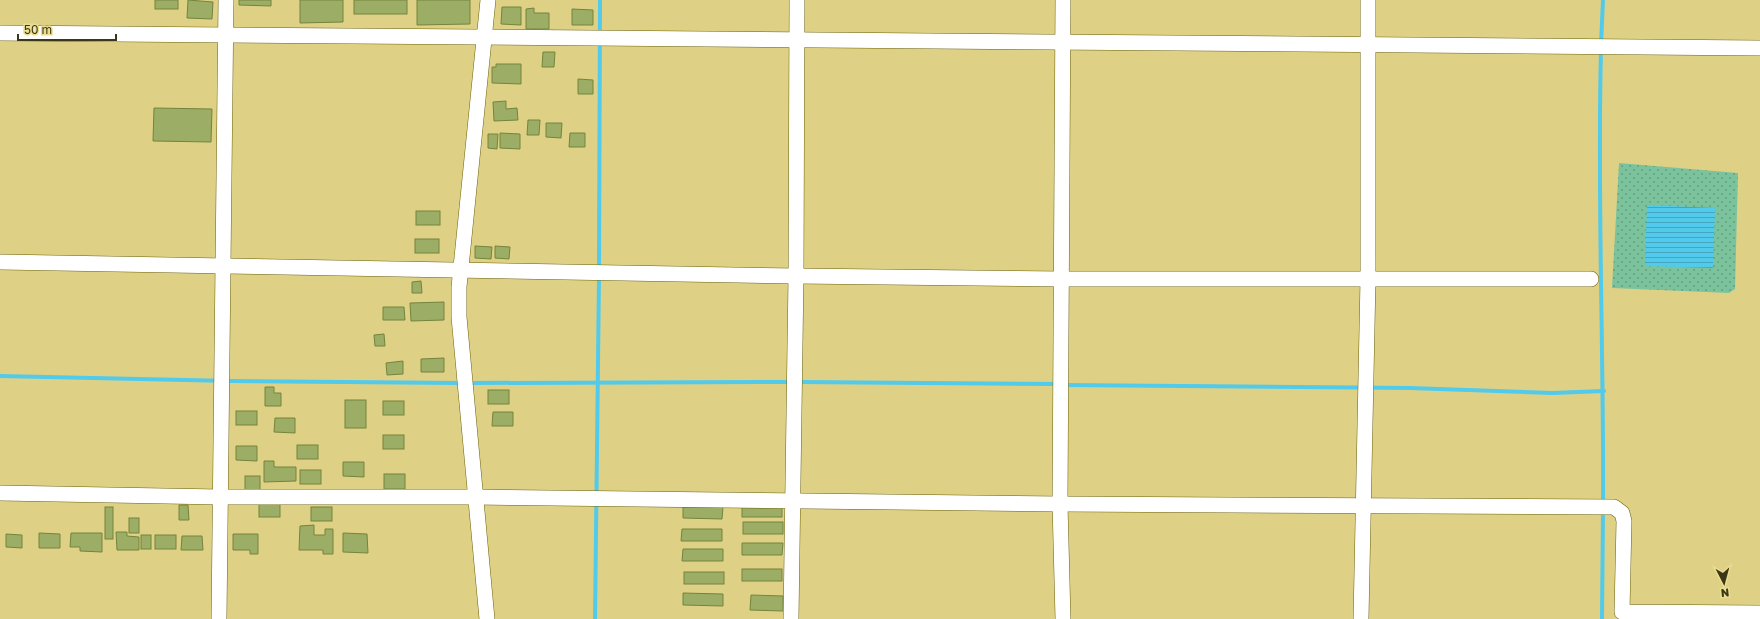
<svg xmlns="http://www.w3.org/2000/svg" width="1760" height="619" font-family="'Golos Text',sans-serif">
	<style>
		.grass { fill: url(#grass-dots) }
		.water { fill: url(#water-rules) }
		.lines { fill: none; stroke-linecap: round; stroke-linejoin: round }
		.stream { stroke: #51caec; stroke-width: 4 }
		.building { fill: #9cad65; stroke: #74843c }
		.minor-casing { stroke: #6d6008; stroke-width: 16 }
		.minor { stroke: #fff; stroke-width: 15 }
	</style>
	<defs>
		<pattern id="grass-dots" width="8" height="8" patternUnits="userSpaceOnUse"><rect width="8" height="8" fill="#7bc39d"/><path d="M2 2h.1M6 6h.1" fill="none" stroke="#669f7f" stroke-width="1.8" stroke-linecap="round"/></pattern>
		<pattern id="water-rules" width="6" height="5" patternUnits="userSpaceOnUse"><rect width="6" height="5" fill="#51caec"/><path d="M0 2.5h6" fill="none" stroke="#44a5be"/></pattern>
	</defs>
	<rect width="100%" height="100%" fill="#ded185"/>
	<polygon class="grass" points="1619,163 1738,173 1735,289 1729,293 1612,288"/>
	<polygon class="water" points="1647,205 1715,208 1713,268 1645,266"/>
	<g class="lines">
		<g class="stream">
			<polyline points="1601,44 1603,0"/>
			<path d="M1601,50C1597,201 1604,352 1603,503"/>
			<polyline points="599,270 600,0"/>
			<polyline points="0,376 231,381 461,383"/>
			<polyline points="798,382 1057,384"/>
			<polyline points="468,383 791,382"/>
			<polyline points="1064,385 1410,388 1552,393 1604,391"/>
			<polyline points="595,619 599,276"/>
			<polyline points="1602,619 1603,510"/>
		</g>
	</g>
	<g class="building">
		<rect x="155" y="0" width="23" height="9"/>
		<polygon points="188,0 213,2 212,19 187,18"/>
		<polygon points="239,0 271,0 271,6 239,5"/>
		<polygon points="300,0 343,0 343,22 300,23"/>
		<rect x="354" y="0" width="53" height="14"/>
		<polygon points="417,0 470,0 470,24 417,25"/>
		<polygon points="502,7 521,7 521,25 501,24"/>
		<polygon points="534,8 534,13 549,13 549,29 526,29 526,9"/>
		<polygon points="572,9 593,10 593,25 572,25"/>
		<polygon points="543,52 555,52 554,67 542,67"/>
		<polygon points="496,64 521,64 521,84 492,83 492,67 496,67"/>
		<polygon points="578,79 593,80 593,94 578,94"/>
		<polygon points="506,101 506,109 517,108 518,120 494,121 493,102"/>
		<polygon points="154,108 212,109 211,142 153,141"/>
		<polygon points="528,120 540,120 539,135 527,135"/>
		<polygon points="546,123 562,123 561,138 546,137"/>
		<polygon points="500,133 520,134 520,149 500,148"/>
		<polygon points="570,133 585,133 585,147 569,147"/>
		<polygon points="488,134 498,134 497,149 488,148"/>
		<rect x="416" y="211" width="24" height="14"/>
		<rect x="415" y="239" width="24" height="14"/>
		<polygon points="475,246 492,247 491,259 475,258"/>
		<polygon points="495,246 510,247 509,259 495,258"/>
		<polygon points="421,281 422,293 412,293 412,282"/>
		<polygon points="444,302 444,320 411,321 410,303"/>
		<polygon points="383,307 404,307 405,320 383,320"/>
		<polygon points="384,334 385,346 375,346 374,335"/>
		<polygon points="444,358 444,372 421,372 421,359"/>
		<polygon points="403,361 403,374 387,375 386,363"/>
		<polygon points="265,387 274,387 274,393 281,393 281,406 265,406"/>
		<rect x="488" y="390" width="21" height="14"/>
		<rect x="345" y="400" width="21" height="28"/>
		<rect x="383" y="401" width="21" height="14"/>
		<rect x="236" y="411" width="21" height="14"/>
		<polygon points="493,412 513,412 513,426 492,426"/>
		<polygon points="275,418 295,418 295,433 274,432"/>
		<rect x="383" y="435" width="21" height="14"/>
		<rect x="297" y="445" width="21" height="14"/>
		<polygon points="236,446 257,446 257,461 236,460"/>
		<polygon points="264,461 274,461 274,467 296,467 296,481 264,482"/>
		<polygon points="343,462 364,462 364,477 343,476"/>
		<rect x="300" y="470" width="21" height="14"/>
		<rect x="384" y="474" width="21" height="15"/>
		<rect x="245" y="476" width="15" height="15"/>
		<rect x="259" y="503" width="21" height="14"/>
		<polygon points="179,505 188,505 189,520 179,520"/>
		<rect x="742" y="505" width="40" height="12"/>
		<rect x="105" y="507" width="8" height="32"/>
		<rect x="311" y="507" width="21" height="14"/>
		<polygon points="683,507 723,507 722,519 683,518"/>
		<rect x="129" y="518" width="10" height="15"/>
		<rect x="743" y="522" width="40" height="12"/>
		<polygon points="314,525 314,535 325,535 325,529 333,529 333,554 323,554 323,550 299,550 300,526"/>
		<polygon points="682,529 722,529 722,541 681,541"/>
		<polygon points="116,532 127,532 127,536 139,537 139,550 117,550"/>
		<polygon points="39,533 60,534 60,548 39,548"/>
		<polygon points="71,533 102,533 102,552 80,551 80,547 70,547"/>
		<polygon points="343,533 367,534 368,553 343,552"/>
		<polygon points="6,534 22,535 22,548 6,547"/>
		<polygon points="233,534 258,534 258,554 250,554 250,550 233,550"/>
		<rect x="141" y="535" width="10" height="14"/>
		<rect x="155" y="535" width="21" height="14"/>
		<polygon points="182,536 202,536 203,550 181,550"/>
		<polygon points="742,543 783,543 782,555 742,555"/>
		<polygon points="683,549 723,549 723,561 682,561"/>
		<rect x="742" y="569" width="40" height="12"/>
		<rect x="684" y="572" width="40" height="12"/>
		<polygon points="683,593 723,594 723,606 683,605"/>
		<polygon points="751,595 783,596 783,611 750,610"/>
	</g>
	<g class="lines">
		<defs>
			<g id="minor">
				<polyline points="1063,0 1060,504 1063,619"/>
				<polyline points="0,33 1760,48"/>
				<polyline points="0,262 796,276 1062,279 1591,279"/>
				<polyline points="0,493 220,497 475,497 1060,504 1614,507 1622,513 1624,521 1622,612 1760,613"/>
				<polyline points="219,619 226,0"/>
				<polyline points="487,619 459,317 459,287 488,0"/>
				<polyline points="791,619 796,276 797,0"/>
				<polyline points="1361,619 1368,279 1368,0"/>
			</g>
		</defs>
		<use href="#minor" class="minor-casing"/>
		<use href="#minor" class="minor"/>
	</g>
	<g transform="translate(1724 583) rotate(174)" stroke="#ebde91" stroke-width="3" paint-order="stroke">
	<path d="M0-3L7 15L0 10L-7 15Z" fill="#3c3717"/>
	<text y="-6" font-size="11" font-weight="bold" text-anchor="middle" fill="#3c3717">N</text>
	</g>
	<path d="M18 34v6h98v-6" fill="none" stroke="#3c3717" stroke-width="2"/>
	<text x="24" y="34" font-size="12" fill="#3c3717" stroke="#ebde91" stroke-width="3" paint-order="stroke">50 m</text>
</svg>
